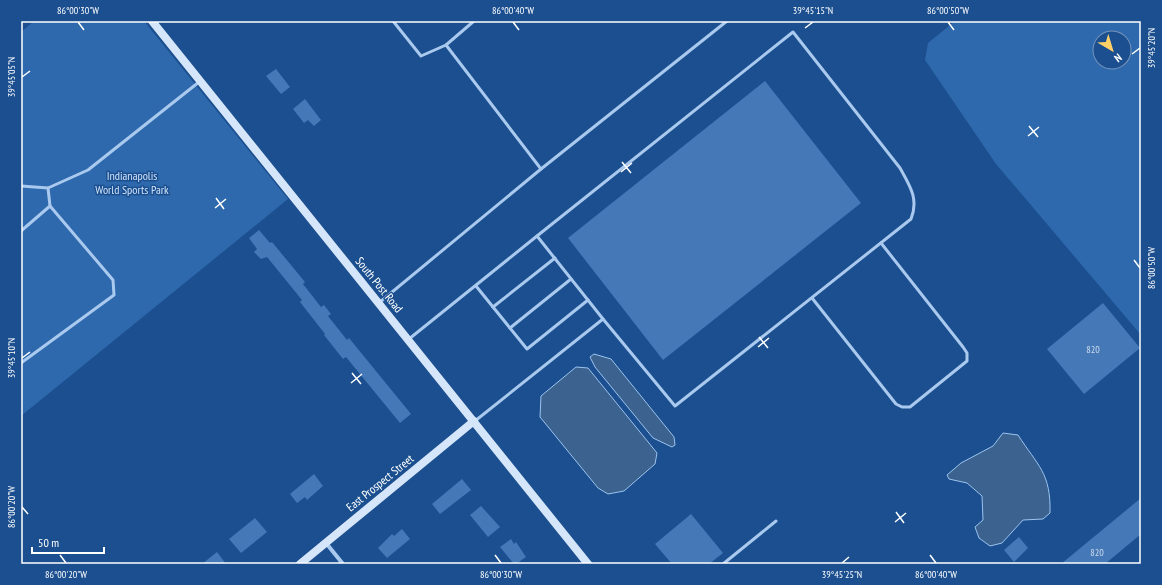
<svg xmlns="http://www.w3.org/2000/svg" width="1162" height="585" font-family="'PT Sans Narrow',sans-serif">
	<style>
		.green { fill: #2e69ad; fill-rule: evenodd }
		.water { fill: #3c6290; stroke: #9cc4f0 }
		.building { fill: #4478b7 }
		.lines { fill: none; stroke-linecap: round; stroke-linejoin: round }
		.lane { stroke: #a9c9ee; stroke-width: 3 }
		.street { stroke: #a9c9ee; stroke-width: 4 }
		.secondary { stroke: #d6e6fa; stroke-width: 8 }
		.ticks { fill: none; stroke: #fff; stroke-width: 1.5 }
		.labels { text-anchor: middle; stroke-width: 3; stroke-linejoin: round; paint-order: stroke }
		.number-label { font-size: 10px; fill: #d0dded }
		.park-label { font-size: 12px; fill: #cfe3fa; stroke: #1b4f8f }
		.street-label { font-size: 12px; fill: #fff; stroke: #1b4f8f }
		.neatline { fill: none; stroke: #fff; stroke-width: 1.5 }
		.ticks-label { font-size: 10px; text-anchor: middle; fill: #fff }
	</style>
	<rect width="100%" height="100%" fill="#1b4f8f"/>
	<g class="green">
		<polygon points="34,21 144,21 288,199 21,416 21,32"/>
		<path d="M955,21H1141V335L996,164L925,60L928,43ZM1100,38H1124V62H1100Z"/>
	</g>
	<g class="water">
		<polygon points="594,354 611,359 674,437 675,445 672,447 653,438 595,367 590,357"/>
		<polygon points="576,367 588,368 657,453 655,464 624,491 608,494 598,488 540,417 541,396"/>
		<path d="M1003,433L1018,435C1038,466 1051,473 1050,513L1043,519L1023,520L1002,543L990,546L979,538L975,527L983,520L982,496L967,483L949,479L947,475L961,463L993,446Z"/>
	</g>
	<g class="building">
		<polygon points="276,69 290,87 281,94 266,76"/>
		<polygon points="765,81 861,203 663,360 568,238"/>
		<polygon points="305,99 321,120 314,126 308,120 304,123 293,109"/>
		<polygon points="259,230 270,243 272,242 305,282 303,284 321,307 324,305 331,314 328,316 347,340 349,338 411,414 400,423 346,357 343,359 324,335 325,334 300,302 302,300 267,257 261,259 254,252 257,249 249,238"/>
		<polygon points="1103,303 1140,348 1084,394 1047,349"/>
		<polygon points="314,474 323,486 307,500 305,497 297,503 290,494"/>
		<polygon points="462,479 471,490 440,514 432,504"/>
		<polygon points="1141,498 1141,534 1105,564 1061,564"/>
		<polygon points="481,506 500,527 488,537 470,515"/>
		<polygon points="691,514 723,553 709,564 672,564 655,544"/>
		<polygon points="255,518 267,532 241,553 229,539"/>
		<polygon points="402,529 410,539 387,558 378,548 392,534 394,536"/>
		<polygon points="1019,537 1028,548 1014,562 1004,550"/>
		<polygon points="511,539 514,544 516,542 526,557 516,564 514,564 500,547"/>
		<polygon points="217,552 226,564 202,564"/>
	</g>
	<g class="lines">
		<g class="lane">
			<polyline points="393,21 421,56 446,45"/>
			<polyline points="474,21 446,45 541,169"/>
			<polyline points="21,186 48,188"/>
			<polyline points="21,231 50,206"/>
			<path d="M537,236L793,32L900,168C910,186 919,199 911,219L675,406L603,319"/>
			<polyline points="476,286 527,349 588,300"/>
			<polyline points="812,298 896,404 902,407 910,407 967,361 967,353 963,347 881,243"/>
			<polyline points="380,302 541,169 727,21"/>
			<polyline points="493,307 555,258"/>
			<polyline points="510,328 571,279"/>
			<polyline points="409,339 537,236 603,319 475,421"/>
			<polyline points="21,363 114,295 113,280 50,206 48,188 88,170 199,82"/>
			<polyline points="723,564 776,521"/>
		</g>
		<polyline class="street" points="326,543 343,564"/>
		<g class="secondary">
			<polyline points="152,21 588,564"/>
			<polyline points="300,564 474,421"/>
		</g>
	</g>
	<path class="ticks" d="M78,22L84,30M513,22L519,30M948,22L954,30M805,28L813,22M1132,54L1140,48M22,77L30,71M1029,126L1038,137M1028,136L1039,127M622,162L631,173M621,172L632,163M216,198L224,209M215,208L226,199M1134,260L1140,268M759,337L768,348M758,347L769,338M22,358L30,352M352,373L361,384M351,383L362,374M22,507L28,514M896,512L904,523M895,522L906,513M60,555L66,563M495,555L501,563M930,555L936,563M842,563L849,557"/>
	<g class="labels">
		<g class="number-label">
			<text x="1093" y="353">820</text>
			<text x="1097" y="556">820</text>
		</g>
		<g class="park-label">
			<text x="132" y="180">Indianapolis<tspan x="132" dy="14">World Sports Park</tspan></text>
		</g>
		<g class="street-label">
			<text transform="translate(379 285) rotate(51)" y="4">South Post Road</text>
			<text transform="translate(380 483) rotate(-39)" y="4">East Prospect Street</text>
		</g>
	</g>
	<rect width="1162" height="585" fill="none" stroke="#1b4f8f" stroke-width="44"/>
	<g transform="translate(1112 50) rotate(142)"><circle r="19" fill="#1b4f8f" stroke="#7695bc"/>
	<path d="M0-3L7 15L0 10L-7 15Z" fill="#ffd166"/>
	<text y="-6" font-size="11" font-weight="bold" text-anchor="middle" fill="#ffffff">N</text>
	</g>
	<path d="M32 547v6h72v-6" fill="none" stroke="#ffffff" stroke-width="2"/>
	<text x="38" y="547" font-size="12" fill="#ffffff" stroke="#1b4f8f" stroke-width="3" paint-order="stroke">50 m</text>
	<rect x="22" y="22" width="1118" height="541" class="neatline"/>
	<g class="ticks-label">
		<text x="78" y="14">86°00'30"W</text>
		<text x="513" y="14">86°00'40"W</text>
		<text x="813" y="14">39°45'15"N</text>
		<text x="948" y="14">86°00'50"W</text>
		<text transform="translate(1151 48) rotate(-90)" y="4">39°45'20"N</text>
		<text transform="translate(11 77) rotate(-90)" y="4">39°45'05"N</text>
		<text transform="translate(1151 268) rotate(-90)" y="4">86°00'50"W</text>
		<text transform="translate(11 358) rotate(-90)" y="4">39°45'10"N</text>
		<text transform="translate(11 507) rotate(-90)" y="4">86°00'20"W</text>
		<text x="66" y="578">86°00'20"W</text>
		<text x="501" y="578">86°00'30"W</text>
		<text x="842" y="578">39°45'25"N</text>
		<text x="936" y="578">86°00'40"W</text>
	</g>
</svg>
